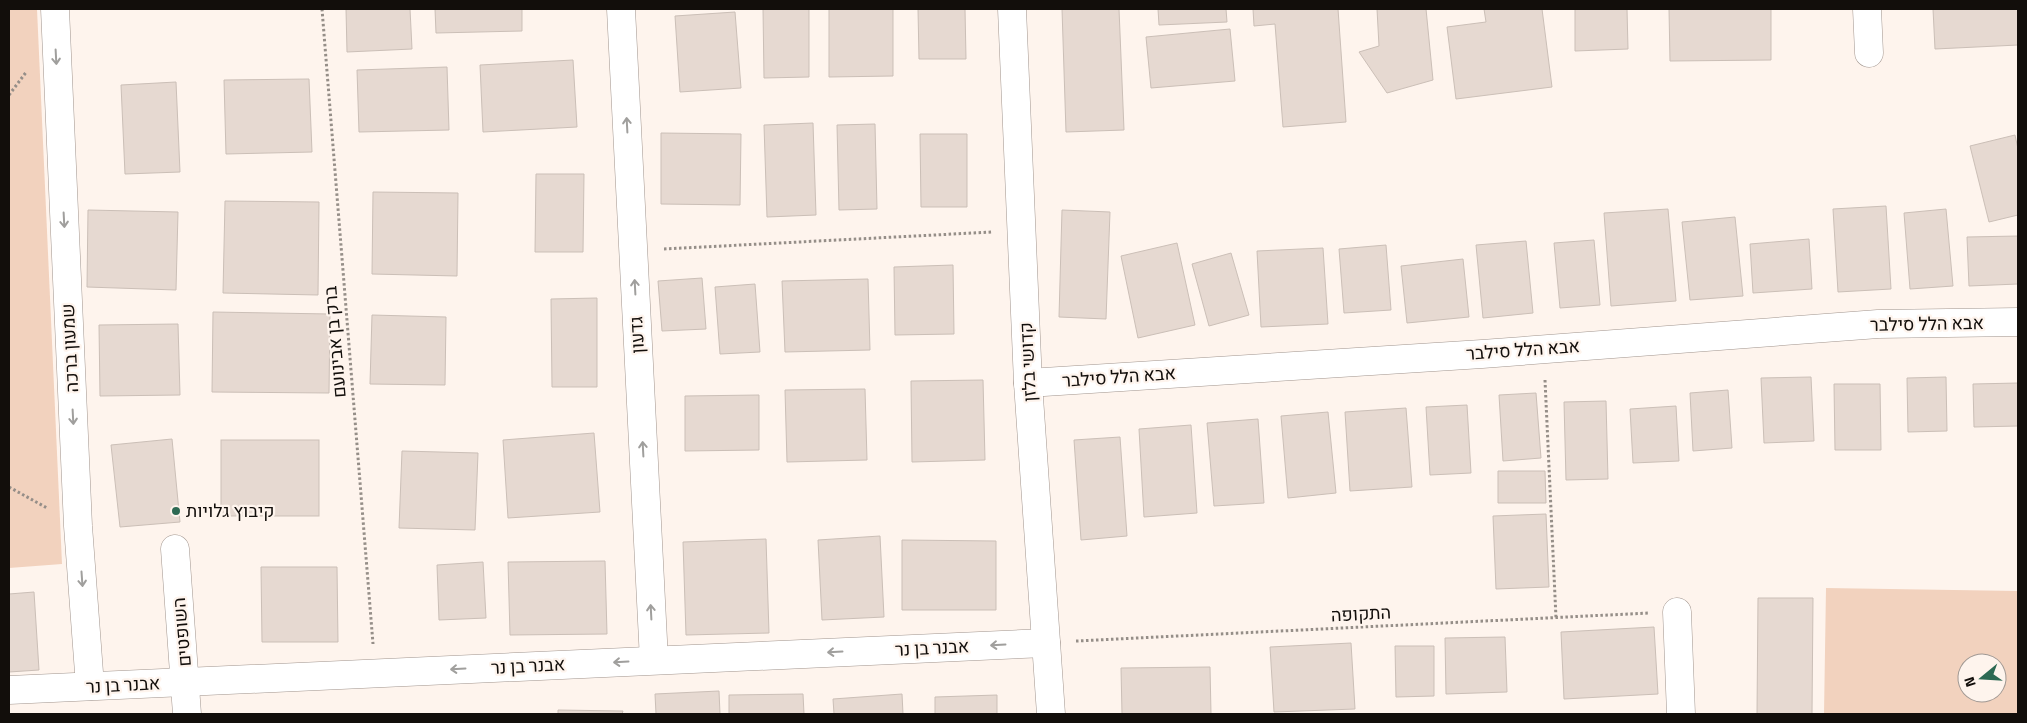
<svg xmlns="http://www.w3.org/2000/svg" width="2027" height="723" font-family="'Titillium Web',Heebo,sans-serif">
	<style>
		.green { fill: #f2d2be; fill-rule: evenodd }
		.building { fill: #e6d9d1; stroke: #cbbfb7 }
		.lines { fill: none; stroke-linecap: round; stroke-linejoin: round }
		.minor-casing { stroke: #a1958e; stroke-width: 29 }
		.path { stroke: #958e88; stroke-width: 3; stroke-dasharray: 2.5 2.5; stroke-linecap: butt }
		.minor { stroke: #fff; stroke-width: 28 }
		.oneway { stroke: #a09f9d }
		.poi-dot { fill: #2d6953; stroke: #fef4ed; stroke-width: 2 }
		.labels { text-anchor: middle; stroke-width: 4.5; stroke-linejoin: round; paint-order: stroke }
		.street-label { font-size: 18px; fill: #120e0b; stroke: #fef4ed }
		.poi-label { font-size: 18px; fill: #120e0b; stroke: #fef4ed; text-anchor: start }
	</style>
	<rect width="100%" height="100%" fill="#fef4ed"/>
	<g class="green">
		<polygon points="9,9 37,9 62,564 9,568"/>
		<path d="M1826,588L2018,591V714H1824ZM1967,663H1997V693H1967Z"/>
	</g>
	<g class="building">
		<polygon points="346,9 410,9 412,49 347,52"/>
		<polygon points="435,9 522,9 522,31 436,33"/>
		<polygon points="763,9 809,9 809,77 764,78"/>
		<polygon points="829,9 893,9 893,76 829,77"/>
		<polygon points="918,9 965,9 966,59 919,59"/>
		<polygon points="1062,9 1119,9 1124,130 1066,132"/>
		<polygon points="1158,9 1226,9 1227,22 1159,25"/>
		<polygon points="1253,9 1338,9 1346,122 1283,127 1275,24 1254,26"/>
		<polygon points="1377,9 1426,9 1433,80 1387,93 1359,52 1379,46"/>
		<polygon points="1484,9 1542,9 1552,87 1456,99 1447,27 1486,22"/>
		<polygon points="1575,9 1627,9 1628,49 1575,51"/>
		<polygon points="1669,9 1771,9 1771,60 1670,61"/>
		<polygon points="1933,9 2018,9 2018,45 1935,49"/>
		<polygon points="735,12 741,88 680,92 675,16"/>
		<polygon points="1230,29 1235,81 1151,88 1146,37"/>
		<polygon points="573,60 577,127 483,132 480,65"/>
		<polygon points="447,67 449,130 359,132 357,70"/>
		<polygon points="309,79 312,152 226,154 224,80"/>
		<polygon points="176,82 180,172 125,174 121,85"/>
		<polygon points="813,123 816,215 767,217 764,125"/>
		<polygon points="875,124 877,209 839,210 837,125"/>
		<polygon points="661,133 741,134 740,205 661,204"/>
		<polygon points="920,134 967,134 967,207 921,207"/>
		<polygon points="2015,135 2018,149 2018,215 1989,222 1970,146"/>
		<polygon points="536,174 584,174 583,252 535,252"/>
		<polygon points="373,192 458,193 457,276 372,274"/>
		<polygon points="225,201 319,202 318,295 223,293"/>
		<polygon points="1886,206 1891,289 1838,292 1833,209"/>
		<polygon points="1668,209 1676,301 1611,306 1604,213"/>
		<polygon points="1946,209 1953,286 1910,289 1904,213"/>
		<polygon points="88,210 178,212 176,290 87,287"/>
		<polygon points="1062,210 1110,212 1106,319 1059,317"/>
		<polygon points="1735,217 1743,296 1690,300 1682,222"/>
		<polygon points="2018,236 2018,284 1969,286 1967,237"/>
		<polygon points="1809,239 1812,289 1753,293 1750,244"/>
		<polygon points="1594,240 1600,305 1560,308 1554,243"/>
		<polygon points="1526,241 1533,313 1483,318 1476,245"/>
		<polygon points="1177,243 1195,325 1138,338 1121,256"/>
		<polygon points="1386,245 1391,310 1344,313 1339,249"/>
		<polygon points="1323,248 1328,324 1261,327 1257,251"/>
		<polygon points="1231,253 1249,315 1209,326 1192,264"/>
		<polygon points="1463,259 1469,317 1407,323 1401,266"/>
		<polygon points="953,265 954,334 895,335 894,267"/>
		<polygon points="702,278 706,329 662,331 658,281"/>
		<polygon points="868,279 870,350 785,352 782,281"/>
		<polygon points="755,284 760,352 720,354 715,287"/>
		<polygon points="597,298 597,387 552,387 551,299"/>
		<polygon points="213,312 330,314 329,393 212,392"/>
		<polygon points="372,315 446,317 445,385 370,384"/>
		<polygon points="178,324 180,395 100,396 99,325"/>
		<polygon points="1811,377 1814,441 1764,443 1761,378"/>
		<polygon points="1946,377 1947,431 1908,432 1907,378"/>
		<polygon points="983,380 985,460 912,462 911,381"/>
		<polygon points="2018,383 2018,426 1974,427 1973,384"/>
		<polygon points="1834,384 1880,384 1881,450 1835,450"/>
		<polygon points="865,389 867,460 787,462 785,390"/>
		<polygon points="1728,390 1732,448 1693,451 1690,393"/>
		<polygon points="1536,393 1541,458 1503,461 1499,395"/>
		<polygon points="759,395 759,450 685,451 685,396"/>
		<polygon points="1606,401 1608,479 1566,480 1564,402"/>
		<polygon points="1467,405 1471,473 1430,475 1426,407"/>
		<polygon points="1676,406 1679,461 1633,463 1630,409"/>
		<polygon points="1406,408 1412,487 1350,491 1345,412"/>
		<polygon points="1328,412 1336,493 1288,498 1281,416"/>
		<polygon points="1258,419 1264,503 1214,506 1207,423"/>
		<polygon points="1191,425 1197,513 1144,517 1139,429"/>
		<polygon points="594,433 600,512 508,518 503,440"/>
		<polygon points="1120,437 1127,536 1081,540 1074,440"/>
		<polygon points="172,439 180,522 120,527 111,445"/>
		<rect x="221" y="440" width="98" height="76"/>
		<polygon points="402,451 478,453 475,530 399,528"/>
		<polygon points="1498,471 1545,471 1546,503 1498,503"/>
		<polygon points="1546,514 1549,587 1496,589 1493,516"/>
		<polygon points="880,536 884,617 822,620 818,540"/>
		<polygon points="766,539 769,633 686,635 683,542"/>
		<polygon points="902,540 996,541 996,610 902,610"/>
		<polygon points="605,561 607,634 510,635 508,562"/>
		<polygon points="483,562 486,618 439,620 437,565"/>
		<polygon points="261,567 337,567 338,642 262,642"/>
		<polygon points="34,592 39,670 9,672 9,594"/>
		<polygon points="1758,598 1813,598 1812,714 1757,714"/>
		<polygon points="1654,627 1658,694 1564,699 1561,632"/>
		<polygon points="1505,637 1507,692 1446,694 1445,638"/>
		<polygon points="1351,643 1355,709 1274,712 1270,647"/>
		<polygon points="1395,646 1434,646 1434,696 1396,697"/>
		<polygon points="1210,667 1211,714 1122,714 1121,668"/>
		<polygon points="719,691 720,714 656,714 655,694"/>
		<polygon points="803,694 804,714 729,714 729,695"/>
		<polygon points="902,694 903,714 834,714 833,699"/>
		<polygon points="997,695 997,714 935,714 935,697"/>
		<polygon points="558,710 623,711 622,714 558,714"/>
	</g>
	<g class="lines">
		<defs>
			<g id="minor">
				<polyline points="55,9 78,526 90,686"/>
				<polyline points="621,9 654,660"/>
				<polyline points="1012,9 1028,383 1051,714"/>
				<polyline points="1867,9 1869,53"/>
				<polyline points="1028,383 1482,354 1878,324 2018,322"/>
				<polyline points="175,549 187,714"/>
				<polyline points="1677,612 1681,714"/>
				<polyline points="9,690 1046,643"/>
			</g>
		</defs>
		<use href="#minor" class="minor-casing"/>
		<g class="path">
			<polyline points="322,9 373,644"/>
			<polyline points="9,95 27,71"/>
			<polyline points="664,249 992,232"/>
			<polyline points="1545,380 1556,618"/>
			<polyline points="9,487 47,508"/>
			<polyline points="1076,641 1649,613"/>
		</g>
		<use href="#minor" class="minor"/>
	</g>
	<defs><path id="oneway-shaft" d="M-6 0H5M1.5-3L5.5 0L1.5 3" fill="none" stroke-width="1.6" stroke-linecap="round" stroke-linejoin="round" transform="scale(1.25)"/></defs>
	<g class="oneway">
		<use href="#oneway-shaft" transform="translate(56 57) rotate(87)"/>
		<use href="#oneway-shaft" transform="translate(627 125) rotate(-93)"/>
		<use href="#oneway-shaft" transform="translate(64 220) rotate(87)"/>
		<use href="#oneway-shaft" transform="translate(635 287) rotate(-93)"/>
		<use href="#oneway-shaft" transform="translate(73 417) rotate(87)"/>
		<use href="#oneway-shaft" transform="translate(643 449) rotate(-93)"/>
		<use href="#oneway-shaft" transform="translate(82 579) rotate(86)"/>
		<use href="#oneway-shaft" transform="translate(651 612) rotate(-93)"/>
		<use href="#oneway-shaft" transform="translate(998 645) rotate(177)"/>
		<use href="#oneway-shaft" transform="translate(835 652) rotate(177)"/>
		<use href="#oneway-shaft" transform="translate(621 662) rotate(177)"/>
		<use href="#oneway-shaft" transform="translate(458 669) rotate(177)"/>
	</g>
	<circle class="poi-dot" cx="176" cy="511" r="5"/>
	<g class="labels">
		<g class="street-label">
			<text transform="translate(1927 324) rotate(-1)" y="6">אבא הלל סילבר</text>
			<text transform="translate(637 335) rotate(-93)" y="6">גדעון</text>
			<text transform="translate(335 342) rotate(-95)" y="6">ברק בן אבינועם</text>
			<text transform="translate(70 348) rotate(-93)" y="6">שמעון ברכה</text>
			<text transform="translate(1523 350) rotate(-4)" y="6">אבא הלל סילבר</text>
			<text transform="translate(1028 362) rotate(-93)" y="6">קדושי בלזן</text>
			<text transform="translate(1119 377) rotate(-4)" y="6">אבא הלל סילבר</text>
			<text transform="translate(1361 614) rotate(-3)" y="6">התקופה</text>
			<text transform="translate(182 632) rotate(-95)" y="6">השופטים</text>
			<text transform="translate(932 648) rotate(-3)" y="6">אבנר בן נר</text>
			<text transform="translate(528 666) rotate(-3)" y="6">אבנר בן נר</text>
			<text transform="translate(123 685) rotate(-3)" y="6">אבנר בן נר</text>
		</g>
		<g class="poi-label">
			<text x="186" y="517">קיבוץ גלויות</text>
		</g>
	</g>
	<rect width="2027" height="723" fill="none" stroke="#120e0b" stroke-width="20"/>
	<g transform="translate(1982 678) rotate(252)"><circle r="24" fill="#fef4ed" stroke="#a09893"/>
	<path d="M0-4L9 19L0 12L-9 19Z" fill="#2d6953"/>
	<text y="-8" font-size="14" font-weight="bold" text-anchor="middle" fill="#120e0b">N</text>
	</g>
</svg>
